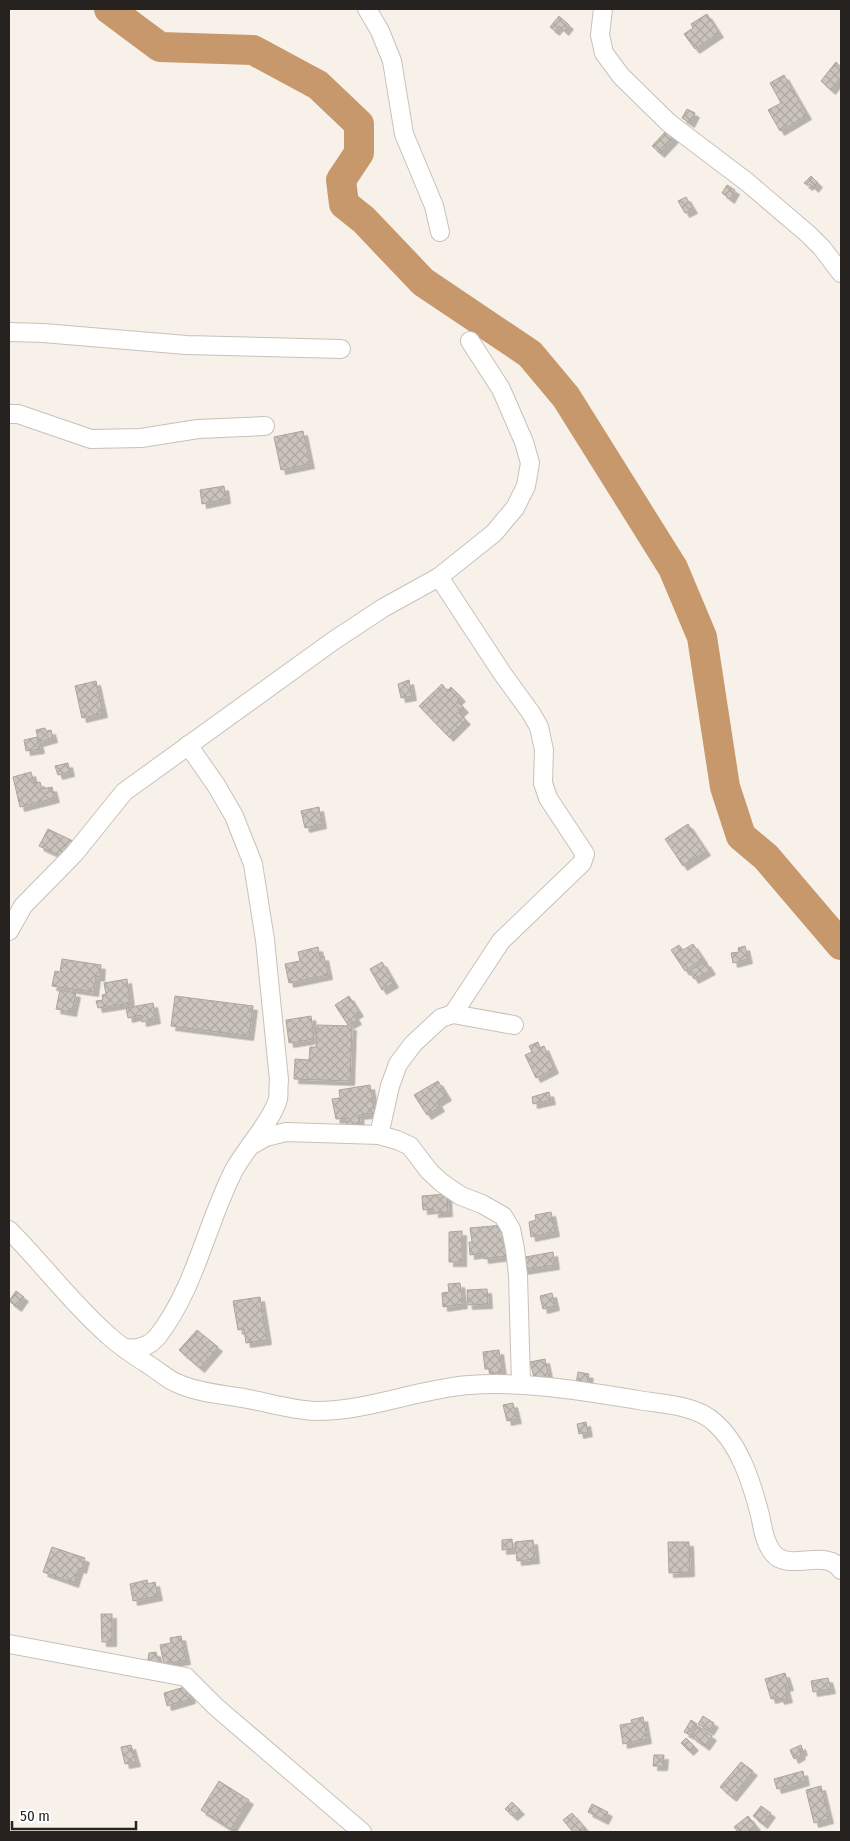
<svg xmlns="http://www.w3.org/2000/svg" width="850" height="1841" font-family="'Fira Sans Condensed',sans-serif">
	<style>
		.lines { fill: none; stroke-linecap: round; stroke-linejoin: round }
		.river { stroke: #c6986b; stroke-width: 30 }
		.building { fill: url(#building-cross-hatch); stroke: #aca59e; filter: url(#shadow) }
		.street-casing { stroke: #c8c1ba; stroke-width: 20 }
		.street { stroke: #fff; stroke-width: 18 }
	</style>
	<defs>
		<pattern id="building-cross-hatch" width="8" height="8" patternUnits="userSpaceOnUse" patternTransform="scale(1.25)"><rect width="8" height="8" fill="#cbc4bd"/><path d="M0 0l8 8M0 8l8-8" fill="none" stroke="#aea8a2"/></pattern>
		<filter id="shadow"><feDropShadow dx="4.5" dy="4.5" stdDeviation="0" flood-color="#0004"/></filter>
	</defs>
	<rect width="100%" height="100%" fill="#f8f1e9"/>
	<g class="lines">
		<polyline class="river" points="109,9 160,47 253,50 318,85 359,124 359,153 341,180 344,204 364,220 423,282 530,354 566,397 673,568 702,637 725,787 741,836 766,857 841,945"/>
	</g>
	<g class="building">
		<polygon points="707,14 719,33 695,49 684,34 693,28 691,24"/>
		<polygon points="559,16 569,25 564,31 559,26 555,31 550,27"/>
		<polygon points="836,62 841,67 841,77 831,90 821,81"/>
		<polygon points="784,75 807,115 780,131 768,110 781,103 770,83"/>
		<polygon points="687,109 695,113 690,123 682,118"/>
		<polygon points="667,130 675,137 660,153 652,146"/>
		<polygon points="811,176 818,183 814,188 810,184 808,186 804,183"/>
		<polygon points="727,185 735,190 730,199 722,193"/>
		<polygon points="686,197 693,209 685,213 678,201"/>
		<polygon points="303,431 310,464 281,470 274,437"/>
		<polygon points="224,486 226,499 202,504 200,490"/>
		<polygon points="409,680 412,696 401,698 398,684"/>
		<polygon points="96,681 103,713 82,718 75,686"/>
		<polygon points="442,684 447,691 451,687 461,697 457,701 464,708 459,713 466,720 449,737 419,706"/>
		<polygon points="45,728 46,731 51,730 53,738 39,742 36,730"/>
		<polygon points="37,737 40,749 26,751 24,740"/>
		<polygon points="68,763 70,772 58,775 55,766"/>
		<polygon points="31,772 34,783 40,782 42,789 52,787 55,798 20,807 13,777"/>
		<polygon points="319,807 322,824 305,828 301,811"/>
		<polygon points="688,824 706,851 683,866 665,839"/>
		<polygon points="48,829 73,841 65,858 39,846"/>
		<polygon points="693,944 703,959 685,971 671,950 679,945 683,950"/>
		<polygon points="745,946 748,959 733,963 731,953 739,952 738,948"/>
		<polygon points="318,947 320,957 324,956 328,975 289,983 285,964 300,961 298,952"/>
		<polygon points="62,959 101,965 100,977 96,976 94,992 52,986 55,971 60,972"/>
		<polygon points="382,962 394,983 382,990 370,969"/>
		<polygon points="706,962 711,970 694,979 689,971"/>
		<polygon points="127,979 130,1003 98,1008 96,1001 103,1000 102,995 106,994 104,983"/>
		<polygon points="60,990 76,993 72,1012 56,1009"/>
		<polygon points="175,996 253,1006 249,1036 171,1026"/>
		<polygon points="349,996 359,1012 354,1015 357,1020 348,1025 335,1005"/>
		<polygon points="153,1003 156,1019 142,1022 141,1015 128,1018 126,1008"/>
		<polygon points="311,1016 314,1039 289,1043 286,1020"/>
		<polygon points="317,1025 352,1026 350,1081 294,1079 295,1059 309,1060 310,1047 316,1047"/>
		<polygon points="538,1042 540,1048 544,1046 554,1069 536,1078 525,1055 532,1052 529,1046"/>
		<polygon points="438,1081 447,1096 437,1102 440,1107 427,1115 414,1095"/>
		<polygon points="370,1085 375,1113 359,1115 360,1123 347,1126 346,1118 336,1119 332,1099 340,1098 339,1090"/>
		<polygon points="549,1092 551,1100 533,1104 532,1097"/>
		<polygon points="447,1194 448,1212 434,1213 434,1209 423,1210 422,1196"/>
		<polygon points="551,1212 555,1232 531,1237 529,1222 536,1220 535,1215"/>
		<polygon points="504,1225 507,1256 484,1259 483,1253 470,1255 469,1242 472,1242 470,1228"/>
		<polygon points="462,1231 462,1262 449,1262 449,1232"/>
		<polygon points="553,1252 555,1265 522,1270 520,1258"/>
		<polygon points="460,1283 463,1304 443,1307 442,1293 449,1292 448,1284"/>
		<polygon points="487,1289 488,1304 468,1305 467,1290"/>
		<polygon points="16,1291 24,1297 17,1307 9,1301"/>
		<polygon points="552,1293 555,1306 543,1309 540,1296"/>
		<polygon points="260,1297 267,1340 246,1343 244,1329 238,1330 233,1301"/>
		<polygon points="197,1330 218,1347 200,1368 179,1350"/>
		<polygon points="499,1350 502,1372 490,1374 489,1369 485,1369 483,1352"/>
		<polygon points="545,1359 549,1378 535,1381 530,1362"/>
		<polygon points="578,1372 589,1374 587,1385 576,1384"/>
		<polygon points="513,1403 517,1419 507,1421 503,1405"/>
		<polygon points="586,1422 588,1432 579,1434 577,1424"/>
		<polygon points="512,1539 513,1549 502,1550 502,1540"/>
		<polygon points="533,1540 535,1559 517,1561 515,1542"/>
		<polygon points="668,1542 689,1542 690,1572 669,1573"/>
		<polygon points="52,1547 85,1558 82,1569 79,1568 74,1583 43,1572"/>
		<polygon points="147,1580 148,1584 155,1582 158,1596 133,1601 130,1584"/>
		<polygon points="101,1614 112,1614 112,1642 102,1642"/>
		<polygon points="181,1636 186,1660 164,1664 160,1645 171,1643 170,1638"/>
		<polygon points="156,1652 159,1663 144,1667 143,1661 148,1660 149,1653"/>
		<polygon points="785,1673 789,1686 785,1687 788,1698 780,1700 779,1697 771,1699 765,1679"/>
		<polygon points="828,1678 831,1689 813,1692 811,1681"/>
		<polygon points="188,1686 191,1699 167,1706 164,1693"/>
		<polygon points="703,1716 714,1723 709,1731 698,1724"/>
		<polygon points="643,1717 647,1739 623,1744 620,1725 632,1723 631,1720"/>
		<polygon points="691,1720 697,1724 690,1735 684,1732"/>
		<polygon points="698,1726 712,1736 705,1746 691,1736"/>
		<polygon points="686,1738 694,1746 689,1751 681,1743"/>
		<polygon points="131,1745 136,1762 125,1764 121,1747"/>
		<polygon points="801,1745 803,1751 800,1752 801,1755 794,1759 790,1750"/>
		<polygon points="654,1755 664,1755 663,1766 653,1766"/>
		<polygon points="741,1762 753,1771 732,1797 720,1787"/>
		<polygon points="803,1771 805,1781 777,1789 774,1779"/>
		<polygon points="219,1781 249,1800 231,1829 201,1810"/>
		<polygon points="821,1786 829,1819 814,1823 806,1790"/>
		<polygon points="512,1802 520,1810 513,1816 505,1809"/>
		<polygon points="592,1804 608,1812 604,1820 588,1812"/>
		<polygon points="761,1806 771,1813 763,1824 753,1816"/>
		<polygon points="572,1813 585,1828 579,1832 573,1832 563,1820"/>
		<polygon points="748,1816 756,1826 749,1832 738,1832 734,1827"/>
	</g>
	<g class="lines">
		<defs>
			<g id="street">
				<polyline points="367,9 380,31 392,61 404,134 434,206 440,232"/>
				<polyline points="603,9 600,35 604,53 621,76 669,123 747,182 808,234 822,248 841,273"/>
				<polyline points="9,332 43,333 186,345 341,349"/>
				<polyline points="9,414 18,414 91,439 141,438 198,429 265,426"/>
				<polyline points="439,577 502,673 531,713 539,727 544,750 543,783 548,798 585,854 582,863 501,941 453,1014"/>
				<polyline points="9,931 23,906 74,854 124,792 333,641 383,608 439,577 494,533 515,508 526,486 530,463 524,442 501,389 470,341"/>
				<polyline points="379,1135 390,1086 398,1064 413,1044 441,1018 453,1014 514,1025"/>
				<polyline points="250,1146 266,1137 286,1132 379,1135 397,1140 410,1146 429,1171 442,1183 461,1196 482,1204 503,1216 511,1229 515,1249 518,1275 521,1384"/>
				<path d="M9,1230C43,1264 72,1304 109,1336C121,1347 135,1356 149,1365C159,1371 168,1380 179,1384C197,1392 218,1394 237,1397C264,1401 289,1410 316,1411C369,1411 417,1389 469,1385C526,1381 582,1391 638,1400C662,1404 696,1405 714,1422C740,1444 752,1484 760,1515C763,1528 764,1542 773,1553C788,1573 827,1547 841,1570"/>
				<path d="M124,1348C137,1350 149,1347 158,1336C196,1286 206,1225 234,1170C245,1150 273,1119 278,1099C279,1093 278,1086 279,1080L265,940L253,864L234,816L216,785L188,745"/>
				<polyline points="9,1644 186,1677 216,1707 362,1832"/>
			</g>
		</defs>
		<use href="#street" class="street-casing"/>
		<use href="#street" class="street"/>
	</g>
	<rect width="850" height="1841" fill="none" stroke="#25221f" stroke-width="20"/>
	<path d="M12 1821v8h124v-8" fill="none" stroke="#25221f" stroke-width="2.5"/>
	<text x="20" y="1821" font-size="15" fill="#25221f" stroke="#ffffff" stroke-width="4" paint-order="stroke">50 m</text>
</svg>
